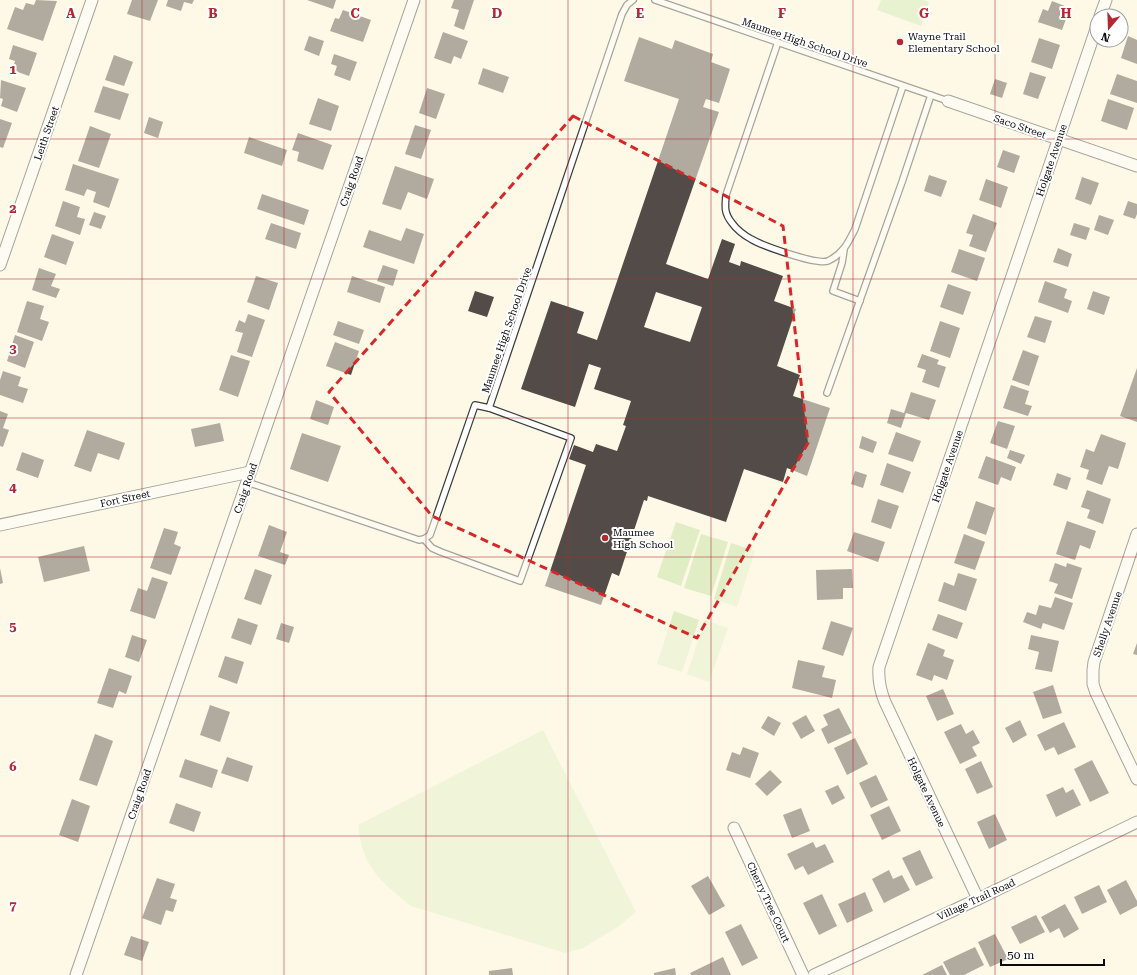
<svg xmlns="http://www.w3.org/2000/svg" width="1137" height="975" font-family="'Roboto Serif',serif">
	<style>
		.green { fill: #cfe6b4 }
		.pitch { fill: #e1edc5 }
		.building { fill: #524b47; fill-rule: evenodd }
		.lines { fill: none; stroke-linecap: round; stroke-linejoin: round }
		.lane-casing { stroke: #3d3d3d; stroke-width: 8 }
		.street-casing { stroke: #3d3d3d; stroke-width: 13 }
		.lane { stroke: #fff; stroke-width: 5.5 }
		.street { stroke: #fff; stroke-width: 11 }
		.marked { fill: none; stroke: #d62828; stroke-width: 3; stroke-dasharray: 8 5; stroke-linejoin: round }
		.grid { fill: none; stroke: #b22934; stroke-width: 1; stroke-opacity: 0.55 }
		.poi-dot { fill: #b22934; stroke: #fff; stroke-width: 1.5 }
		.labels { text-anchor: middle; stroke-width: 4; stroke-linejoin: round; paint-order: stroke }
		.poi-label { font-size: 10px; fill: #0a0a0a; stroke: #fff; text-anchor: start }
		.street-label { font-size: 10px; fill: #0a0a0a; stroke: #fff }
		.grid-label { font-size: 13px; text-anchor: middle; font-weight: bold; fill: #b22934; stroke: #fff; stroke-width: 4; stroke-linejoin: round; paint-order: stroke }
	</style>
	<rect width="100%" height="100%" fill="#fef9e7"/>
	<polygon class="green" points="881,0 924,0 929,2 921,26 877,10"/>
	<g class="pitch">
		<polygon points="676,522 700,530 681,586 657,577"/>
		<polygon points="701,534 728,542 711,596 684,588"/>
		<polygon points="731,543 755,551 737,607 714,599"/>
		<polygon points="674,611 699,620 682,672 657,664"/>
		<polygon points="705,620 728,628 709,682 687,674"/>
		<path d="M543,730L636,912L619,926L583,948L565,953L411,906C391,890 369,873 362,847C360,840 359,832 358,825Z"/>
	</g>
	<g class="building">
		<polygon points="36,0 57,1 43,41 7,29 15,7 23,10 26,3 34,5"/>
		<polygon points="132,0 158,0 150,21 127,14"/>
		<polygon points="168,0 194,0 192,4 184,2 181,11 166,6"/>
		<polygon points="307,0 336,0 333,9"/>
		<polygon points="454,0 474,0 464,30 454,26 459,10 451,8"/>
		<polygon points="1052,1 1070,8 1062,30 1038,22 1043,9 1048,11"/>
		<polygon points="343,10 371,20 363,42 330,31 335,18 339,19"/>
		<polygon points="443,32 468,41 461,59 454,56 451,64 434,58"/>
		<polygon points="309,36 324,41 319,56 304,50"/>
		<polygon points="1128,36 1137,40 1137,64 1121,58"/>
		<path d="M639,37L672,49L675,40L713,54L711,62L730,69L719,103L706,99L703,107L719,112L666,264L708,279L722,239L735,244L729,262L740,266L741,261L783,276L774,301L796,309L777,366L800,375L793,396L830,408L807,476L787,468L783,482L744,469L726,522L648,496L647,501L644,500L619,576L612,573L601,605L545,586L586,465L569,459L574,445L593,452L596,444L617,451L626,426L623,425L631,401L594,389L601,368L589,364L575,407L521,389L551,301L584,312L577,333L597,340L679,99L624,81ZM656,292L702,307L690,342L644,327Z"/>
		<polygon points="1039,38 1060,45 1052,69 1031,62"/>
		<polygon points="13,45 37,53 29,76 12,70 15,61 9,59"/>
		<polygon points="334,54 357,62 350,81 334,75 337,66 331,64"/>
		<polygon points="114,55 133,62 124,86 105,80"/>
		<polygon points="483,68 509,77 503,93 478,84"/>
		<polygon points="1030,72 1046,77 1038,99 1023,94"/>
		<polygon points="1117,74 1137,81 1137,103 1110,94"/>
		<polygon points="995,79 1007,83 1002,98 990,94"/>
		<polygon points="1,80 26,88 17,112 1,106 3,99 0,98"/>
		<polygon points="103,86 129,94 120,120 94,112"/>
		<polygon points="427,88 445,94 436,119 419,113"/>
		<polygon points="318,98 339,106 331,131 309,124"/>
		<polygon points="1108,99 1134,108 1127,130 1101,121"/>
		<polygon points="149,117 163,122 158,138 144,133"/>
		<polygon points="0,119 12,123 3,148 0,147"/>
		<polygon points="415,125 431,130 421,159 405,154"/>
		<polygon points="90,126 111,134 99,168 78,161"/>
		<polygon points="298,133 332,145 323,170 297,161 299,152 292,150"/>
		<polygon points="249,137 287,150 282,166 244,153"/>
		<polygon points="1003,150 1020,156 1014,173 997,167"/>
		<polygon points="73,164 119,179 109,208 93,202 96,192 87,189 84,196 65,190"/>
		<polygon points="395,166 434,179 427,199 408,192 401,210 382,204"/>
		<polygon points="929,175 947,181 941,197 924,191"/>
		<polygon points="1082,177 1099,183 1091,205 1075,199"/>
		<polygon points="986,179 1008,187 1001,208 979,200"/>
		<polygon points="262,194 309,210 304,225 257,209"/>
		<polygon points="63,201 80,207 77,217 85,219 80,235 55,226"/>
		<polygon points="1128,201 1137,204 1137,214 1135,219 1123,215"/>
		<polygon points="94,212 106,216 101,229 89,225"/>
		<polygon points="973,214 997,223 986,252 969,246 973,235 966,233"/>
		<polygon points="1099,215 1114,220 1108,235 1094,230"/>
		<polygon points="271,223 301,233 296,249 265,239"/>
		<polygon points="1074,223 1090,228 1086,240 1070,235"/>
		<polygon points="406,228 424,234 414,264 363,247 369,230 401,241"/>
		<polygon points="52,234 74,242 66,265 44,257"/>
		<polygon points="1058,248 1072,254 1068,267 1053,262"/>
		<polygon points="959,249 985,258 977,281 951,272"/>
		<polygon points="383,265 398,270 393,286 377,281"/>
		<polygon points="39,268 56,274 51,286 60,289 56,298 32,290"/>
		<polygon points="256,276 278,283 269,310 247,302"/>
		<polygon points="352,276 385,287 380,303 347,292"/>
		<polygon points="1045,281 1067,289 1064,298 1072,301 1068,313 1038,302"/>
		<polygon points="948,284 971,292 963,315 940,307"/>
		<polygon points="475,291 494,297 487,317 468,311"/>
		<polygon points="1093,291 1110,297 1104,315 1087,309"/>
		<polygon points="27,301 44,306 40,319 49,322 42,341 17,332"/>
		<polygon points="248,314 265,320 252,357 237,352 243,333 235,331 239,320 245,323"/>
		<polygon points="1035,316 1052,321 1045,343 1027,337"/>
		<polygon points="338,321 364,330 359,344 333,335"/>
		<polygon points="940,321 960,328 950,358 930,351"/>
		<polygon points="15,335 34,342 25,368 7,361"/>
		<polygon points="335,342 359,351 351,375 326,366"/>
		<polygon points="1023,350 1039,356 1029,386 1012,380"/>
		<polygon points="922,354 939,360 937,364 946,367 939,388 922,382 926,370 917,367"/>
		<polygon points="231,355 250,361 238,397 219,390"/>
		<polygon points="1137,368 1137,422 1120,416"/>
		<polygon points="3,371 21,377 18,386 28,389 23,403 0,395 0,380"/>
		<polygon points="1011,385 1029,391 1025,404 1032,406 1028,416 1003,408"/>
		<polygon points="911,392 936,400 929,420 906,413 901,428 887,423 891,409 904,413"/>
		<polygon points="316,400 334,407 328,425 310,419"/>
		<polygon points="0,411 8,414 3,428 9,430 3,447 0,446"/>
		<polygon points="998,421 1015,426 1007,449 990,443"/>
		<polygon points="220,423 224,441 195,447 191,429"/>
		<polygon points="87,430 125,443 119,460 98,453 91,472 74,466"/>
		<polygon points="896,432 921,441 913,462 888,454"/>
		<polygon points="302,433 341,446 328,482 290,469"/>
		<polygon points="1101,434 1126,443 1118,469 1109,466 1102,485 1086,479 1089,470 1080,467 1086,449 1094,452"/>
		<polygon points="862,436 877,442 873,453 859,448"/>
		<polygon points="1010,450 1025,455 1021,464 1007,458"/>
		<polygon points="22,452 44,460 38,478 16,470"/>
		<polygon points="986,456 1016,467 1011,481 1001,477 998,485 978,478"/>
		<polygon points="887,463 911,472 903,493 880,485"/>
		<polygon points="855,471 867,475 863,488 851,484"/>
		<polygon points="1057,473 1071,478 1067,490 1053,485"/>
		<polygon points="1087,490 1111,499 1103,524 1087,518 1090,510 1081,507"/>
		<polygon points="878,499 899,506 891,529 871,522"/>
		<polygon points="976,501 995,508 986,535 967,528"/>
		<polygon points="1067,521 1096,531 1090,549 1080,545 1075,560 1056,554"/>
		<polygon points="269,525 287,532 280,552 289,555 285,565 258,556"/>
		<polygon points="164,528 178,532 174,544 181,547 171,575 150,568"/>
		<polygon points="854,532 885,542 878,562 847,551"/>
		<polygon points="964,534 985,542 975,570 954,563"/>
		<polygon points="84,546 90,571 44,582 38,557"/>
		<polygon points="1055,563 1066,567 1067,563 1082,568 1072,599 1054,593 1058,584 1049,581"/>
		<polygon points="0,568 3,583 0,584"/>
		<polygon points="255,569 272,575 261,605 244,599"/>
		<polygon points="852,569 853,588 843,588 843,599 817,600 816,570"/>
		<polygon points="958,573 977,579 966,611 938,601 944,582 954,586"/>
		<polygon points="152,577 168,582 155,619 130,611 138,588 147,591"/>
		<polygon points="1055,597 1073,603 1064,630 1043,623 1041,629 1023,622 1027,612 1036,615 1039,605 1051,608"/>
		<polygon points="938,614 963,623 957,639 932,630"/>
		<polygon points="238,618 258,625 251,645 231,638"/>
		<polygon points="831,621 853,628 843,656 822,649"/>
		<polygon points="281,623 294,627 289,643 276,639"/>
		<polygon points="132,635 147,640 139,662 125,657"/>
		<polygon points="1031,635 1059,641 1052,672 1035,669 1039,652 1028,649"/>
		<polygon points="928,643 945,650 943,656 954,660 947,680 934,675 932,681 916,675"/>
		<polygon points="1137,643 1137,655 1133,654"/>
		<polygon points="225,656 244,662 237,684 218,677"/>
		<polygon points="798,660 825,666 822,677 836,680 832,698 792,688"/>
		<polygon points="109,668 132,676 126,694 119,691 113,708 97,703"/>
		<polygon points="1053,685 1062,713 1043,719 1033,692"/>
		<polygon points="943,689 954,714 937,721 926,696"/>
		<polygon points="210,705 230,712 220,742 200,735"/>
		<polygon points="839,708 852,733 828,744 821,729 828,725 823,715"/>
		<polygon points="806,715 815,731 801,739 792,723"/>
		<polygon points="768,716 781,723 774,736 761,728"/>
		<polygon points="1020,720 1027,735 1013,743 1005,728"/>
		<polygon points="1064,722 1076,747 1058,755 1054,747 1045,751 1037,735"/>
		<polygon points="961,724 966,734 973,730 980,743 972,747 977,756 960,764 944,732"/>
		<polygon points="95,734 113,741 97,786 79,780"/>
		<polygon points="855,738 868,764 847,775 834,748"/>
		<polygon points="743,747 759,753 750,778 726,770 732,752 740,755"/>
		<polygon points="227,757 253,766 248,782 221,773"/>
		<polygon points="185,759 218,770 212,788 179,777"/>
		<polygon points="1092,760 1109,793 1090,802 1074,769"/>
		<polygon points="981,761 993,787 977,794 965,769"/>
		<polygon points="770,770 782,782 767,796 755,784"/>
		<polygon points="876,775 888,800 871,808 859,783"/>
		<polygon points="838,785 845,798 832,805 825,791"/>
		<polygon points="1063,787 1066,793 1073,789 1081,805 1056,817 1046,795"/>
		<polygon points="72,799 90,806 78,842 59,835"/>
		<polygon points="176,803 201,812 194,832 169,823"/>
		<polygon points="889,806 901,831 882,840 870,815"/>
		<polygon points="801,808 810,831 792,838 783,815"/>
		<polygon points="995,814 1007,840 989,849 977,822"/>
		<polygon points="813,842 816,848 825,844 834,862 808,875 803,866 795,870 787,854"/>
		<polygon points="920,850 933,878 916,886 902,858"/>
		<polygon points="889,870 893,879 902,875 910,890 884,903 872,879"/>
		<polygon points="708,876 725,906 709,915 691,886"/>
		<polygon points="157,878 175,884 170,898 177,900 173,912 166,910 161,925 142,918"/>
		<polygon points="1126,880 1137,901 1137,906 1120,915 1107,890"/>
		<polygon points="1099,885 1107,902 1082,914 1074,897"/>
		<polygon points="865,892 873,911 847,923 838,904"/>
		<polygon points="822,894 837,926 819,935 803,903"/>
		<polygon points="1065,904 1079,929 1064,938 1059,928 1050,933 1041,917"/>
		<polygon points="1036,915 1045,932 1020,944 1011,927"/>
		<polygon points="741,924 758,958 742,966 725,932"/>
		<polygon points="995,934 1008,959 990,967 978,942"/>
		<polygon points="131,936 149,942 142,961 124,955"/>
		<polygon points="975,947 984,965 964,975 950,975 943,962"/>
		<polygon points="723,957 731,975 691,975 690,973"/>
		<polygon points="942,965 947,975 922,975"/>
		<polygon points="512,968 513,975 489,975 489,971"/>
		<polygon points="675,968 676,975 654,975 654,973"/>
	</g>
	<g class="lines">
		<defs>
			<g id="lane">
				<polyline points="655,0 948,101"/>
				<path d="M778,42L726,195C725,207 724,213 732,223C736,229 745,236 751,239C763,246 816,265 828,261C843,254 848,243 855,229L903,86"/>
				<polyline points="844,250 842,263 833,291 860,301"/>
				<polyline points="827,393 902,182 931,95"/>
				<polyline points="247,482 419,540 424,539 430,535 475,405 489,408 622,14 627,5 633,0"/>
				<polyline points="424,539 432,548 441,552 520,581 571,438 489,408"/>
			</g>
			<g id="street">
				<polyline points="1100,16 1106,0"/>
				<polyline points="948,101 1137,166"/>
				<polyline points="0,265 92,0"/>
				<polyline points="0,525 250,472"/>
				<polyline points="1137,534 1094,662 1093,670 1093,684 1096,693 1137,779"/>
				<polyline points="734,828 803,975"/>
				<path d="M978,899L885,702C880,690 878,680 879,667L1097,26"/>
				<polyline points="76,975 414,0"/>
				<polyline points="814,975 978,899 1137,822"/>
			</g>
		</defs>
		<use href="#lane" class="lane-casing"/>
		<use href="#street" class="street-casing"/>
		<use href="#lane" class="lane"/>
		<use href="#street" class="street"/>
	</g>
	<path d="M0 0H1137V975H0ZM573,116L783,226L808,443L697,638L432,516L329,392Z" fill="#fef9e7" fill-opacity=".55" fill-rule="evenodd"/>
	<path class="marked" d="M573,116L783,226L808,443L697,638L432,516L329,392Z"/>
	<path class="grid" d="M142,0V975M284,0V975M426,0V975M568,0V975M711,0V975M853,0V975M995,0V975M0,139H1137M0,279H1137M0,418H1137M0,557H1137M0,696H1137M0,836H1137"/>
	<g class="poi-dot">
		<circle cx="900" cy="42" r="4"/>
		<circle cx="605" cy="538" r="4"/>
	</g>
	<g class="labels">
		<g class="poi-label">
			<text x="908" y="40">Wayne Trail<tspan x="908" dy="12">Elementary School</tspan></text>
			<text x="613" y="536">Maumee<tspan x="613" dy="12">High School</tspan></text>
		</g>
		<g class="street-label">
			<text transform="translate(805 42) rotate(19)" y="4">Maumee High School Drive</text>
			<text transform="translate(1020 126) rotate(19)" y="4">Saco Street</text>
			<text transform="translate(46 133) rotate(-71)" y="4">Leith Street</text>
			<text transform="translate(1051 160) rotate(-71)" y="4">Holgate Avenue</text>
			<text transform="translate(351 181) rotate(-71)" y="4">Craig Road</text>
			<text transform="translate(506 330) rotate(-71)" y="4">Maumee High School Drive</text>
			<text transform="translate(947 466) rotate(-71)" y="4">Holgate Avenue</text>
			<text transform="translate(245 488) rotate(-71)" y="4">Craig Road</text>
			<text transform="translate(125 498) rotate(-12)" y="4">Fort Street</text>
			<text transform="translate(1107 624) rotate(-71)" y="4">Shelly Avenue</text>
			<text transform="translate(927 792) rotate(65)" y="4">Holgate Avenue</text>
			<text transform="translate(139 794) rotate(-71)" y="4">Craig Road</text>
			<text transform="translate(976 899) rotate(-25)" y="4">Village Trail Road</text>
			<text transform="translate(769 902) rotate(65)" y="4">Cherry Tree Court</text>
		</g>
	</g>
	<g class="grid-label">
		<text x="71" y="18">A</text>
		<text x="213" y="18">B</text>
		<text x="355" y="18">C</text>
		<text x="497" y="18">D</text>
		<text x="640" y="18">E</text>
		<text x="782" y="18">F</text>
		<text x="924" y="18">G</text>
		<text x="1066" y="18">H</text>
		<text x="13" y="74">1</text>
		<text x="13" y="213">2</text>
		<text x="13" y="353">3</text>
		<text x="13" y="492">4</text>
		<text x="13" y="631">5</text>
		<text x="13" y="771">6</text>
		<text x="13" y="910">7</text>
	</g>
	<g transform="translate(1109 28) rotate(199)"><circle r="19" fill="#ffffff" stroke="#9d9d9d"/>
	<path d="M0-3L7 15L0 10L-7 15Z" fill="#b22934"/>
	<text y="-6" font-size="11" font-weight="bold" text-anchor="middle" fill="#0a0a0a">N</text>
	</g>
	<path d="M1001 959v6h103v-6" fill="none" stroke="#0a0a0a" stroke-width="2"/>
	<text x="1007" y="959" font-size="12" fill="#0a0a0a" stroke="#ffffff" stroke-width="3" paint-order="stroke">50 m</text>
</svg>
